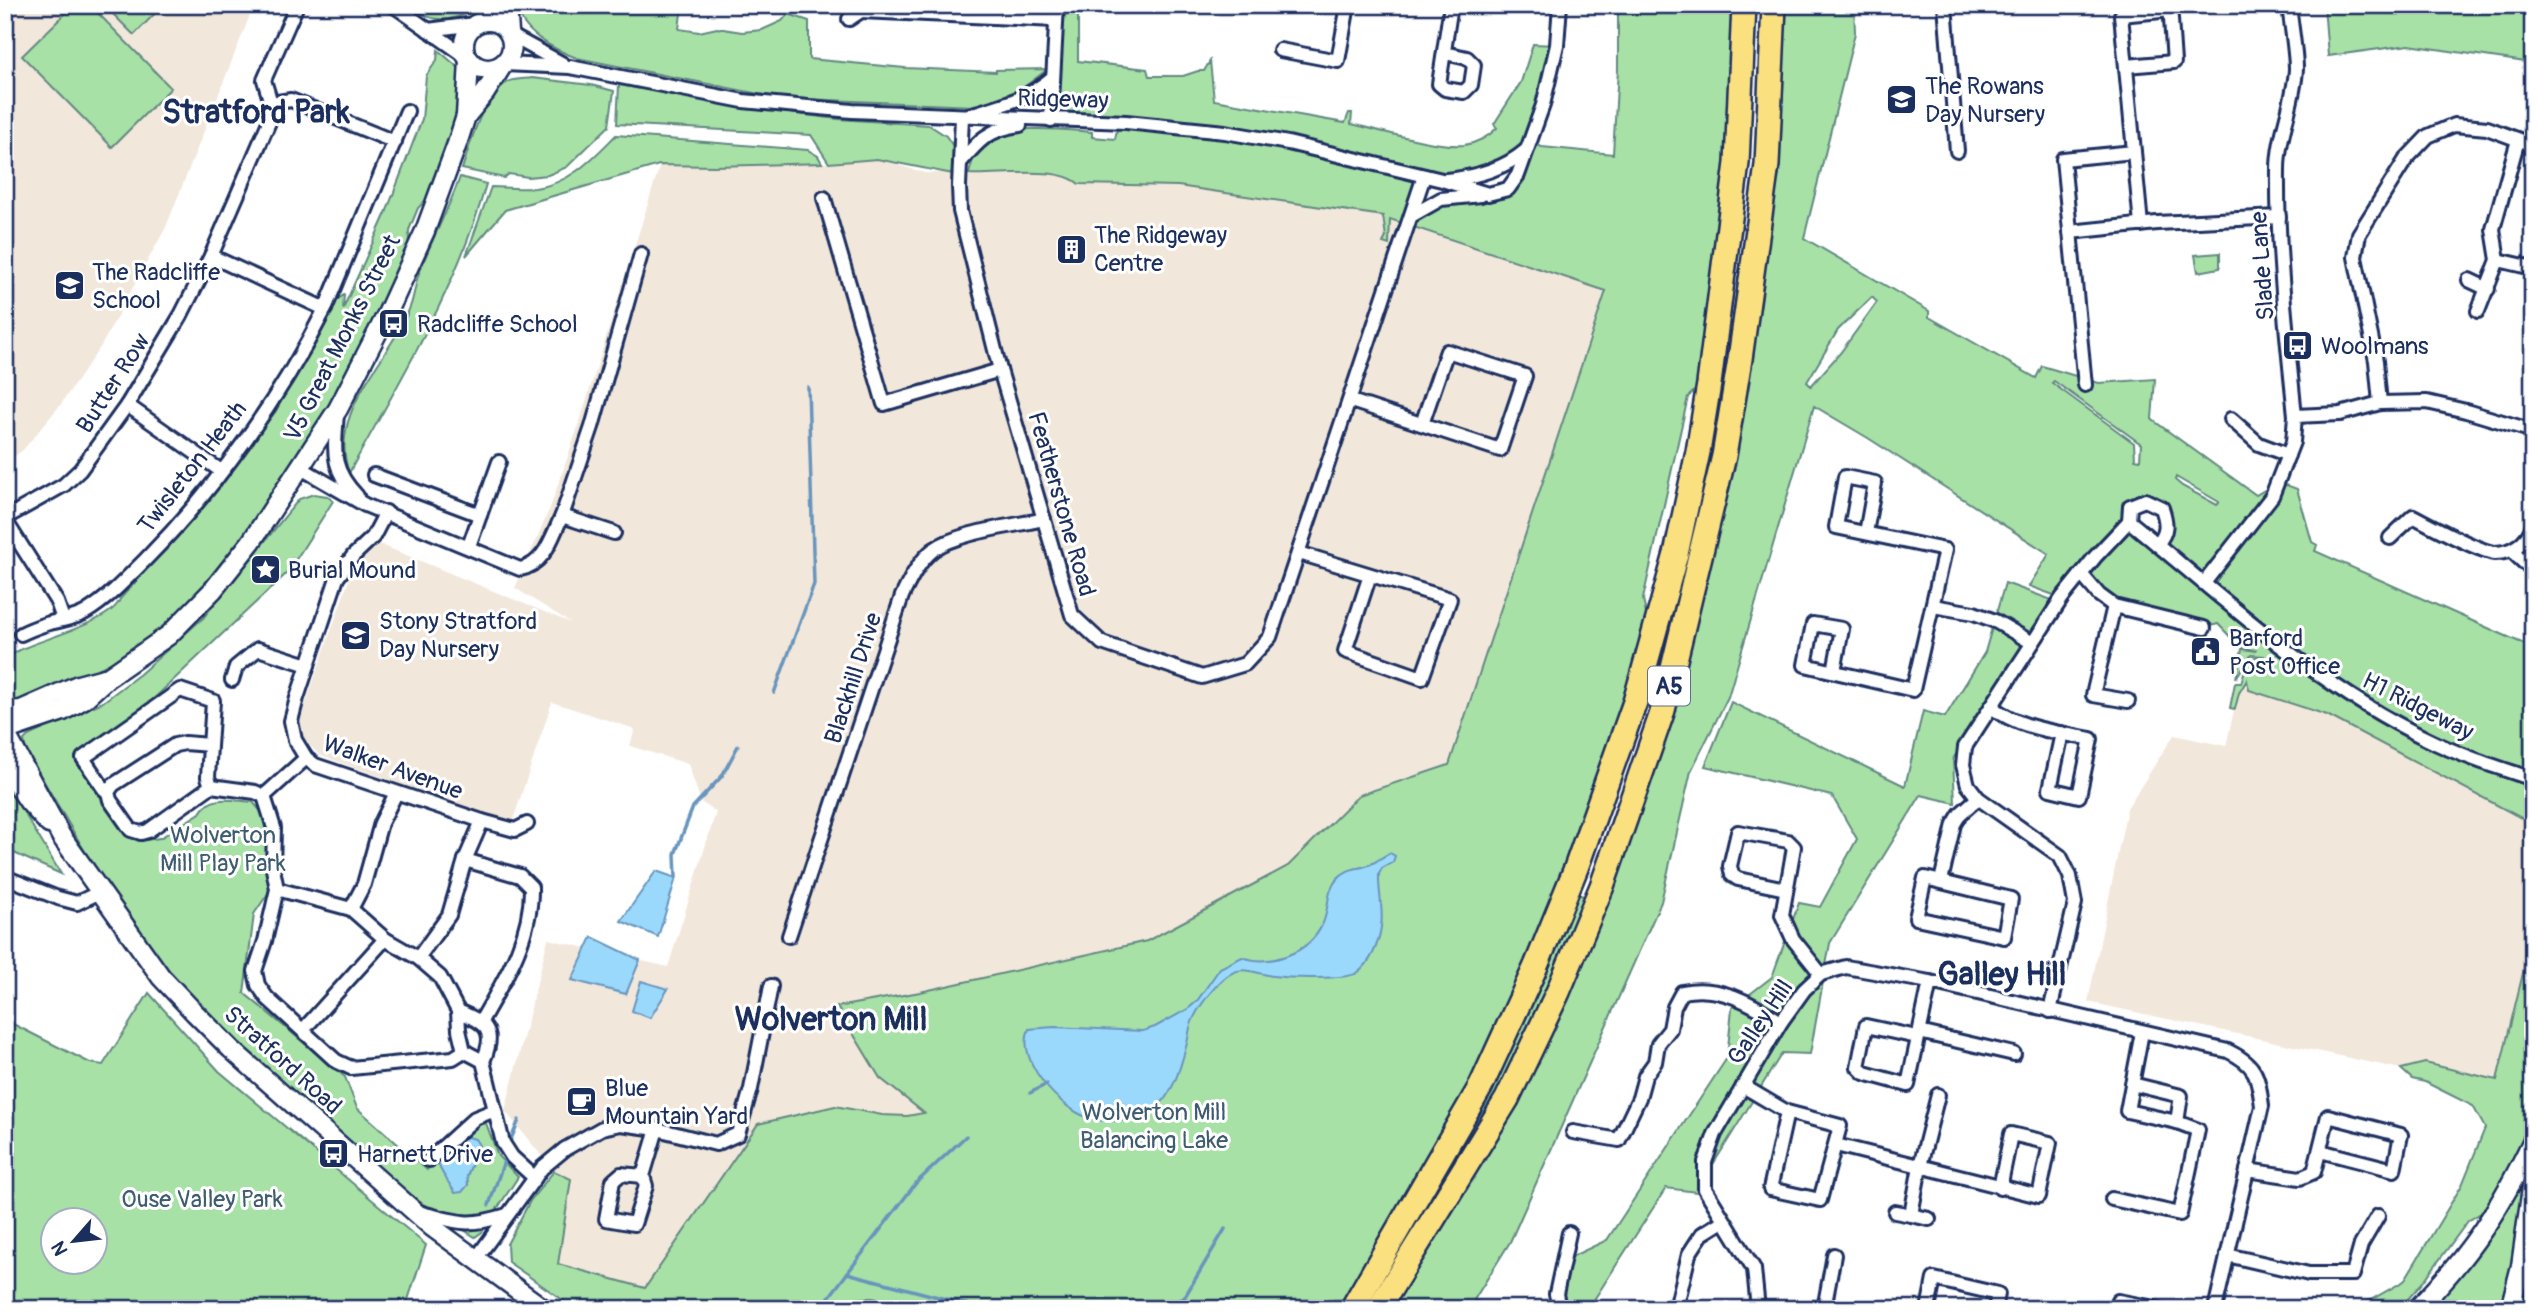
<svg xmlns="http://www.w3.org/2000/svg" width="2538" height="1314" font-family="Pangolin,sans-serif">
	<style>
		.built { fill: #f2e7db }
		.green { fill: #a8e1a6; stroke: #628882; stroke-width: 2; fill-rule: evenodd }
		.water { fill: #9bd9fc; stroke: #6895bd; stroke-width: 2 }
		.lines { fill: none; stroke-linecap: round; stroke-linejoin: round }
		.stream { stroke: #6895bd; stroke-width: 3.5 }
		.street-casing { stroke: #1b2f5e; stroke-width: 18 }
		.secondary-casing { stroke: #1b2f5e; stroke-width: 23 }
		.highway-casing { stroke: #1b2f5e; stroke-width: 28 }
		.street { stroke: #fff; stroke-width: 12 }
		.secondary { stroke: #fff; stroke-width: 18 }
		.highway { stroke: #fbe080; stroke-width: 23 }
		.labels { text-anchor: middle; stroke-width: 6; stroke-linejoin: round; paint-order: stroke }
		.shield { fill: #fff; stroke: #5f6d8e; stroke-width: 2 }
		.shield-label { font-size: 23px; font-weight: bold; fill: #1b2f5e }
		.poi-label { font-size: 24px; fill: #1b2f5e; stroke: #fff; text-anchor: start }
		.street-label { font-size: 24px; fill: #1b2f5e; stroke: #fff }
		.park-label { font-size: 24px; fill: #3e5c70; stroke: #fff }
		.district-label { font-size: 32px; font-weight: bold; fill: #1b2f5e; stroke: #fff }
	</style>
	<rect width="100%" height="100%" fill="#fff"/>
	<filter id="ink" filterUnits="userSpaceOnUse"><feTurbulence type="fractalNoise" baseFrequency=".0143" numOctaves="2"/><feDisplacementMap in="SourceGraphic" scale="14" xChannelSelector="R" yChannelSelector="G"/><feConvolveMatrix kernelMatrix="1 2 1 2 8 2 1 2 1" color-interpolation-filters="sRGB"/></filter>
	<g filter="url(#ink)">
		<g class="built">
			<polygon points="5,5 254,5 166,227 101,346 61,404 23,450 5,463"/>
			<polygon points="877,159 925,173 1053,173 1075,180 1079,184 1178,186 1383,216 1606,291 1449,765 1359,795 1288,866 1147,941 920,992 837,1007 880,1078 925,1113 907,1116 882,1115 835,1106 758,1124 645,1288 558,1264 571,1179 554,1171 505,1111 548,939 668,967 716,812 701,802 688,764 630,746 635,729 552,702 512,823 319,755 303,738 300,719 355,563 377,543 571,623 515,588 550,508 579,424 660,165 714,166 822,163"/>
			<polygon points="2246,657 2249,690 2327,715 2527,821 2533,833 2533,932 2497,1080 2425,1063 2401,1069 2088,1002 2127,808 2174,735 2226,746"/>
		</g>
		<g class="green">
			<polygon points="74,5 90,5 171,88 112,147 22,56"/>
			<polygon points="104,5 163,5 134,35"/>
			<path d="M422,5H478C462,19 438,25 420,12Z"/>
			<path d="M517,5H682L679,29L699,32L717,28L742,32L762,30L782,21L788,14L809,21V59L905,68L996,72V70L1048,69L1016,93L975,106L780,98L577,58C555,50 519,32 517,5Z"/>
			<path d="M1057,5H1078V61L1147,69L1149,76H1183L1198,71H1204L1210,61L1214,100L1345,123L1349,113H1352L1351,124C1378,130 1439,148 1464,145C1478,143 1488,137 1497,128L1494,124L1521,82L1533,44L1557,45L1529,142L1542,147L1613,154L1618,69V5H1744L1709,384L1696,389L1688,397L1643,599L1646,614L1656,627L1567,892L1597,899L1602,886L1724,456L1774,5H1854L1855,33L1804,238L1929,311V317L2036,378L2042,366L2099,383L2155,379L2152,419L2154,421L2256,495L2278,482L2297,489L2312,542L2317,545L2315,551L2533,648V833L2527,821L2327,715L2249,690L2247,680L2239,693L2235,709L2230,708L2235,683H2241C2247,665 2245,657 2265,656L2251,655L2236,678L2242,649L2257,651L2239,646L2218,624L2204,628L2124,608L2082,574L2062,598L2029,586L2049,554L1868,438L1814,406L1728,697L1691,771L1661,902L1510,1242L1474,1300L1490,1306V1309H907C882,1300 864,1289 841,1309H576L508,1262L507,1244L530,1201L554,1171L571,1179L558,1264L645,1288L758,1124L835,1106L882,1115L907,1116L924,1113L880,1078L837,1007L920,992L1147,941L1288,866L1359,795L1449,765L1606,291L1390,219L1389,245L1383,243L1386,237L1383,216L1178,186L1079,184C1059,165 998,176 969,174C972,161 976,148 987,140C1008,123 1066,130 1092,132V137L1115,139L1118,125L1051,120ZM1525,152L1508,189L1420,209L1424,176L1474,175ZM1872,297L1877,302L1841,352L1811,386L1807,382L1838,330ZM2054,381L2141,444L2140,460L2135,459L2134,443L2052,383ZM2176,477L2219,502V503L2217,505L2182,486L2175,480ZM2146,500L2167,523L2157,544L2129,522L2130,506Z"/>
			<polygon points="2324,5 2533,5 2533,63 2409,45 2328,56"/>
			<path d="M438,50L460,69L463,113L438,188L418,208L409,230L408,262L368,346L234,558L176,621L135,653L104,666L75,682L19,703L5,701V659C11,655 17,651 24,648C46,638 113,621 120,599L200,510L276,411L335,301L344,295L343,309L386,213L422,119L426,76L437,60Z"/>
			<path d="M532,78L591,85L614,91L609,126L567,167L548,175L528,177L509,174L504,178L462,169C471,143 482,93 510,81C516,79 526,79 532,78Z"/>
			<polygon points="619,85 764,110 838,119 929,125 946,136 953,146 953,174 877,159 829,163 811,135 617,124"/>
			<path d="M616,135L808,150L818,156L822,163L714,166L659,165L505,210L466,256L491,187C505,187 521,189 535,188C570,184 593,158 616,135Z"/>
			<path d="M460,177L486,184C458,287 400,380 349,473C327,410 390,361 410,307C414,297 415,286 418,276C430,242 448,211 460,177Z"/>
			<polygon points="2220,253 2220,268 2198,272 2195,255"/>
			<path d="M314,494L327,496L333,501L288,572L148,704L78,752L138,841L160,838L200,813C211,793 234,801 253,802L264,815L269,892L254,914L244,993L345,1077L357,1108L427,1170C438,1155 467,1125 486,1123L498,1156L518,1177L482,1232L475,1237L412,1197L231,1044L171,974L97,872L26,751L24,740L28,736L103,702L140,674L203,618L299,499ZM479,1146L467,1176L468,1185L455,1192L446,1174Z"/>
			<polygon points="2005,583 2052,600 1953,759 1955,803 1921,795 1830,943 1810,1054 1782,1053 1696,1192 1666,1188 1588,1309 1552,1309 1573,1256 1607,1240 1727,1058 1732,1008 1772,977 1799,903 1820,907 1857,839 1832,796 1705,766 1731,702 1905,786 1923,711 1945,717 1985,652"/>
			<polygon points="5,781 61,874 5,849"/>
			<polygon points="2533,932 2533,1158 2523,1221 2504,1309 2429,1309 2500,1201 2468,1221 2423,1282 2399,1309 2355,1309 2404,1281 2462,1185 2485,1128 2473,1106 2425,1082 2412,1079 2401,1069 2425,1063 2497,1080"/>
			<path d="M149,993L219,1071L426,1245L405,1309H5V1020L90,1063L103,1065ZM52,1220H94V1262H52Z"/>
			<polygon points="2533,1209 2533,1309 2515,1309"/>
		</g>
		<g class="water">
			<path d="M1390,853L1395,856L1393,862L1382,868L1379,874C1378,891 1384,910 1381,927C1379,942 1371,964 1357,973C1346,980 1288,978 1273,976C1257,974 1242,964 1227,976C1214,986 1198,1007 1192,1022C1189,1028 1189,1036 1187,1043C1181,1066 1173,1098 1151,1112C1137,1122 1105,1123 1089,1118C1060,1109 1015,1060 1029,1029L1054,1027L1143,1031L1155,1027L1188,1009L1197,1001L1220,968L1242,957C1270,967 1309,953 1322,925C1330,910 1325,893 1337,879C1347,867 1358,870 1371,864C1378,861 1383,856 1390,853Z"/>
			<polygon points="656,871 676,878 658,937 621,921"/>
			<polygon points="592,937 640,960 626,994 572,980"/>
			<polygon points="641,981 668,989 650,1018 632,1011"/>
			<path d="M463,1136L475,1139L479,1145L467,1176L468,1185L462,1192L455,1193C449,1182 439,1171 437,1160Z"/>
		</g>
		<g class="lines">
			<g class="stream">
				<polyline points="774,693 814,584 808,387"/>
				<polyline points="676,878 675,854 693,807 722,776 738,746"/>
				<polyline points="1030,1093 1047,1084"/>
				<polyline points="511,1139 519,1120"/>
				<polyline points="489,1205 504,1161"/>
				<polyline points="847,1273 984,1309"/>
				<polyline points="820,1309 916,1183 966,1136"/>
				<polyline points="1161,1309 1184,1298 1225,1229"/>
			</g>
			<defs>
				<g id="street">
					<polyline points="393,5 467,57"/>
					<polyline points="861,5 861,11 1056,20"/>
					<polyline points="1945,5 1957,151"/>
					<polyline points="849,19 861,11"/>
					<polyline points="428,30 475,24"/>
					<polyline points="510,35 563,64"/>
					<polyline points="1280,50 1338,61 1348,5"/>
					<polyline points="1445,53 1467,58 1474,65 1471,85 1464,92 1445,89 1439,84 1451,5"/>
					<polyline points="504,64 570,67 743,101 852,111 1126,122 1225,132 1288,143 1442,180 1488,194 1508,189 1518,175 1543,105 1557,45 1560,5"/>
					<polyline points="2126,66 2174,62 2170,5"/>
					<path d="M1053,77C1027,100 995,107 962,117L959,186L960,211L1000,370L1072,615L1102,643L1202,677L1245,664L1270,637L1424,176"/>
					<polyline points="271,103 291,100 395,142"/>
					<polyline points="1051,120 1057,5"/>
					<path d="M960,163C979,140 989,129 1020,125"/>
					<path d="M1446,180C1475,177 1503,170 1525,151"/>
					<polyline points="824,198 884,404 1000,370"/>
					<polyline points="1411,216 1441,199 1481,195"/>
					<polyline points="2141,225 2121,15 2171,10"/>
					<polyline points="2070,232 2157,223 2279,217"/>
					<polyline points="211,256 325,309"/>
					<polyline points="2498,260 2533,268"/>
					<polyline points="2469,280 2488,289"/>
					<polyline points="2478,311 2498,260 2493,229 2518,140"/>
					<polyline points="2085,385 2063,159 2134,152"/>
					<polyline points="1351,401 1500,450 1525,376 1447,351 1422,424"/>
					<polyline points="2380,403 2376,361 2355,257 2359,234 2406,159 2428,136 2454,125 2487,128 2533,145"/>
					<polyline points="127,405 221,471"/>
					<path d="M337,412C335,449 329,467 357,496"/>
					<polyline points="2295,416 2340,414 2380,403 2427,402 2466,411 2533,431"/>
					<polyline points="2231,419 2259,444 2288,455"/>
					<path d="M301,468L365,505L520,569C545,565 552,536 562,516L614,533"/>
					<polyline points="374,475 480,515"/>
					<polyline points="386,512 373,537 353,556 337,578 297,698 291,721 295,740 306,758 315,765 482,821 515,830 527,824"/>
					<polyline points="562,516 592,427 641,254"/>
					<polyline points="5,518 64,485 80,470 127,405 181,315 211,256 269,122 271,103 264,80 297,5"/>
					<polyline points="5,520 57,602 63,619"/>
					<path d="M2129,521C2223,598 2316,686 2427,739C2461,756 2497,767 2533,779"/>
					<path d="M2129,521L2130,506L2145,500L2162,508C2167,523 2168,532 2157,544"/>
					<path d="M2390,538L2413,516C2428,524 2481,552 2495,553C2513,553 2528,541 2533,525"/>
					<polyline points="469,546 499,462"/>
					<polyline points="2514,549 2516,555 2533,571"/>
					<polyline points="1299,553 1450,599 1422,678 1345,651 1370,575"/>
					<polyline points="2081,574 2099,595 2114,606 2204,628"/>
					<path d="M2204,583L2272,496L2293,442L2295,416C2287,335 2277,252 2278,170C2278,135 2294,104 2296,69C2296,52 2291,24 2289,5"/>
					<polyline points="1933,606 1974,613 1995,621 2031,642"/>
					<polyline points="2114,606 2093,695 2128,701"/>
					<path d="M21,634C29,630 37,627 46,624C59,620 75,619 86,612C109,598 127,578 146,559C216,488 280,398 325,309L407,111"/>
					<polyline points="1834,671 1842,629 1813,624 1805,665 1913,690 1945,550 1836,527 1845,477 1875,483 1866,533"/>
					<polyline points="232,680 236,667 258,649 308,665"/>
					<path d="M1991,707C2024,730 2053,731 2091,739L2079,796L2050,789L2062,733"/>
					<polyline points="210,745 185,743 175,745 113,785 108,792 110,800 131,830 141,833 148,831 211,786 255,792 264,796"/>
					<polyline points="306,758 264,796 274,828 273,869 277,889 265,941 255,971 258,985 267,998 336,1061 351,1068 453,1058 464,1051"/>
					<polyline points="108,792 104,789 83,758 180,690 213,701 208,777 211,786"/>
					<path d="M465,860L520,876L531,887C532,936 505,979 481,1021"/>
					<polyline points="5,877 58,898 77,903 100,892"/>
					<polygon points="1925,878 2011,899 2004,937 1916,918"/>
					<polyline points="1941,881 1954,824 1960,814 1978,798"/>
					<polyline points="277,889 351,909 385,939 418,958 440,977 458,1011 459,1030 464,1051 483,1061 503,1143 512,1157 535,1178"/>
					<polyline points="1786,889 1738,879 1732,875 1730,866 1738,832 1788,841 1794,847 1782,915 1793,939 1821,974"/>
					<polyline points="351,909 364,884 381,823 396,793"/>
					<path d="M789,936L902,596C910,580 918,562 933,550C957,532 1014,526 1044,519"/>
					<polyline points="418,958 449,915 465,860 482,821"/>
					<path d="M458,1011C486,1023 497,1030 483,1061"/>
					<polyline points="2050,1011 2075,903 2070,876 2060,856 1978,798 1968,785 1963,765 1965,747 2062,598 2095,557 2129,521"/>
					<polyline points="303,1030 385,939"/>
					<polyline points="1919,1032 2014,1054"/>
					<polyline points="1917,1037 1866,1026 1858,1067 1864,1073 1908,1085 1930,982"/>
					<polyline points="2132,1084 2181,1096 2177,1122"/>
					<polyline points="1743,1086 1787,1112 1840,1126 1820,1200 1770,1189 1787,1112"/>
					<path d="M1573,1132L1619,1140L1639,1098L1645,1076L1655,1062L1658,1044L1670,1029L1674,1007L1682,992C1719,984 1751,1003 1781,1022"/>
					<polyline points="1836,1145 2039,1196 2050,1143 2011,1134 2000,1188"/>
					<polyline points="429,1160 475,1118 495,1110"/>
					<polyline points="2247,1170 2300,1178 2314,1172 2328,1116 2401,1135 2394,1170 2320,1151"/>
					<polyline points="643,1176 621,1174 613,1181 606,1219 634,1224 646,1186 643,1176 657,1129"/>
					<polyline points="2112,1199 2180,1214 2198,1130 2177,1122 2127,1111 2142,1032"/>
					<path d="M418,1212C458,1222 466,1228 507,1215"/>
					<polyline points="1895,1212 1911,1215 1920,1166 1938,1095"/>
					<polyline points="1911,1215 1929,1219"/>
					<polyline points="2227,1255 2309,1274 2353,1274 2361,1245 2378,1216"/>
					<polyline points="475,1260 542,1168 565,1149 602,1128 621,1124 657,1129 716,1144 738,1134 751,1089 771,986"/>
					<polyline points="1559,1309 1556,1294 1569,1233"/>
					<polyline points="1676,1309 1689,1254 1702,1234 1723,1221"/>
					<path d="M1758,1309L1754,1269L1705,1189V1162L1715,1134L1781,1022L1804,990L1821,974L1846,967L1930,982L2228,1051C2257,1065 2258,1076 2262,1106L2215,1309"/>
					<polyline points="1824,1309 1834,1255"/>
					<polyline points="1928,1309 1934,1279 1998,1294 1995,1309"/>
					<polyline points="2116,1309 2118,1301 2160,1309"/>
				</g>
				<g id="secondary">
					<polyline points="507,5 509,32"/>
					<circle cx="488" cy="45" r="24"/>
					<polyline points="466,116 485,93 502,66"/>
					<polyline points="5,711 21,710 78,685 104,678"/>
					<polyline points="7,730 63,711 84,699 107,678 169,635 213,590 251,542 338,409 387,314 425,231 457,144 466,116 469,60"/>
					<polyline points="6,734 61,836 161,977 195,1013 231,1049 432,1227 544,1309"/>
					<polyline points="5,766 29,802 49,824"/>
					<path d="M2417,1309C2471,1254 2500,1209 2533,1140"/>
					<polyline points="2510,1309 2521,1266 2533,1180"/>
				</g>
				<g id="highway">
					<polyline points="1352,1309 1481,1086 1536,966 1576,868 1635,702 1676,554 1698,452 1709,384 1737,163 1744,5"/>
					<polyline points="1378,1309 1507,1099 1558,992 1602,886 1663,710 1724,456 1740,359 1767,165 1774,5"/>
				</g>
			</defs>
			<use href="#street" class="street-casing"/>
			<use href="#secondary" class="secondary-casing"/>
			<use href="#highway" class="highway-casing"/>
			<use href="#street" class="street"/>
			<use href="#secondary" class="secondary"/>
			<use href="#highway" class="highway"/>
		</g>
	</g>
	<defs>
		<symbol id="school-square" viewBox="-11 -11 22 22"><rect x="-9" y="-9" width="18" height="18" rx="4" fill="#1b2f5e" stroke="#fff"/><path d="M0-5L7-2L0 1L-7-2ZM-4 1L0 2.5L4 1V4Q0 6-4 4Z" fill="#fff"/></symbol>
		<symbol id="building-square" viewBox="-11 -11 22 22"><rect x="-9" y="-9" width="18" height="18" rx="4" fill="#1b2f5e" stroke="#fff"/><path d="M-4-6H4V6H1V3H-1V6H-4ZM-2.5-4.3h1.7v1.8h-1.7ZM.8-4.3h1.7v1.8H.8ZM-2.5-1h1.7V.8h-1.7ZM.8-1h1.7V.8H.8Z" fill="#fff"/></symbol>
		<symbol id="bus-square" viewBox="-11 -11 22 22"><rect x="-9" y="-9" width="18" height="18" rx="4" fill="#1b2f5e" stroke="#fff"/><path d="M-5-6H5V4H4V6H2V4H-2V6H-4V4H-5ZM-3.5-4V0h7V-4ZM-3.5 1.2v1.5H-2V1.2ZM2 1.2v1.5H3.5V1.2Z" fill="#fff"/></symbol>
		<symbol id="sight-square" viewBox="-11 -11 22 22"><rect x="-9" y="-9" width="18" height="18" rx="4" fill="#1b2f5e" stroke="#fff"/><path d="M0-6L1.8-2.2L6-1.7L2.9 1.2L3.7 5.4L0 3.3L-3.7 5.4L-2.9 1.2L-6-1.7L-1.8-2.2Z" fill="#fff"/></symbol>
		<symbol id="civic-square" viewBox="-11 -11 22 22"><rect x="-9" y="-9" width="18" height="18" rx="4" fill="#1b2f5e" stroke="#fff"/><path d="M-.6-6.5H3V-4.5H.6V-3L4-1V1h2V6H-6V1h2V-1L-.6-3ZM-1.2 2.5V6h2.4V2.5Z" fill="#fff"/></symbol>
		<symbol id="cafe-square" viewBox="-11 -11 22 22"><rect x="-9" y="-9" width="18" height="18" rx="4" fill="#1b2f5e" stroke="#fff"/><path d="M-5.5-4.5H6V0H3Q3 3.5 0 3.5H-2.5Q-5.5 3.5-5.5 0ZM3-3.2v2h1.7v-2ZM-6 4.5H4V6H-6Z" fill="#fff"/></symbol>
	</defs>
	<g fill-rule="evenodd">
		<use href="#school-square" x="1884" y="82" width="35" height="35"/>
		<use href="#building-square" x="1054" y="232" width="35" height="35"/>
		<use href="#school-square" x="52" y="268" width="35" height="35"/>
		<use href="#bus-square" x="376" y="306" width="35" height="35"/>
		<use href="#bus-square" x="2280" y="328" width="35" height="35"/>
		<use href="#sight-square" x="248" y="552" width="35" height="35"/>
		<use href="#school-square" x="338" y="618" width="35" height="35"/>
		<use href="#civic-square" x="2188" y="634" width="35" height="35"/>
		<use href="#cafe-square" x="564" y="1084" width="35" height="35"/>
		<use href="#bus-square" x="316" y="1136" width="35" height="35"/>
	</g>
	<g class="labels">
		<rect class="shield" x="1648" y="666.5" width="42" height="39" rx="5"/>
		<g class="shield-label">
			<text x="1669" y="694">A5</text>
		</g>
		<g class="poi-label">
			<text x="1925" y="94">The Rowans<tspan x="1925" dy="28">Day Nursery</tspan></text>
			<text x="1094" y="243">The Ridgeway<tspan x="1094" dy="28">Centre</tspan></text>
			<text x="92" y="280">The Radcliffe<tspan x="92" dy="28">School</tspan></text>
			<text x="417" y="332">Radcliffe School</text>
			<text x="2321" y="354">Woolmans</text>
			<text x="288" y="578">Burial Mound</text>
			<text x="379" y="629">Stony Stratford<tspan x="379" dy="28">Day Nursery</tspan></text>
			<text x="2229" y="646">Barford<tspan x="2229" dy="28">Post Office</tspan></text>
			<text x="605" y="1096">Blue<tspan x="605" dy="28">Mountain Yard</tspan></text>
			<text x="357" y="1162">Harnett Drive</text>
		</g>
		<g class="street-label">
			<text transform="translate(1063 99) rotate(2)" y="8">Ridgeway</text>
			<text transform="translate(2262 266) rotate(-94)" y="8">Slade Lane</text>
			<text transform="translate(342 338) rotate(-63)" y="8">V5 Great Monks Street</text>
			<text transform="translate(113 383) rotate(-57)" y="8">Butter Row</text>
			<text transform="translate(192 467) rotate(-52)" y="8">Twisleton Heath</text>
			<text transform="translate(1062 504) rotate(74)" y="8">Featherstone Road</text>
			<text transform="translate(853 678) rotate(-72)" y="8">Blackhill Drive</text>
			<text transform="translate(2418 706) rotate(27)" y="8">H1 Ridgeway</text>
			<text transform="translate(393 767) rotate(20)" y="8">Walker Avenue</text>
			<text transform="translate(1760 1022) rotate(-56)" y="8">Galley Hill</text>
			<text transform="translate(283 1060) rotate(42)" y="8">Stratford Road</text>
		</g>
		<g class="park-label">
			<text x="223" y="843">Wolverton<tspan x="223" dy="28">Mill Play Park</tspan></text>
			<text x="1154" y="1120">Wolverton Mill<tspan x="1154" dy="28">Balancing Lake</tspan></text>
			<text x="202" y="1207">Ouse Valley Park</text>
		</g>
		<g class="district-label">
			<text x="256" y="123">Stratford Park</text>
			<text x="2002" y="985">Galley Hill</text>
			<text x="831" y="1030">Wolverton Mill</text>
		</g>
	</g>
	<rect width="2538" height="1314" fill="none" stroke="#fff" stroke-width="28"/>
	<rect x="14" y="14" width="2510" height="1286" fill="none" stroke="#1b2f5e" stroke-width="2.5" filter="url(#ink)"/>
	<g transform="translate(74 1241) rotate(242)"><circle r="33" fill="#ffffff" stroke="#a4acbf" stroke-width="2"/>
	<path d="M0-5L12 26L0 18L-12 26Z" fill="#1b2f5e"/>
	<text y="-10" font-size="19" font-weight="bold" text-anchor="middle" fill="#1b2f5e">N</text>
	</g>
</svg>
